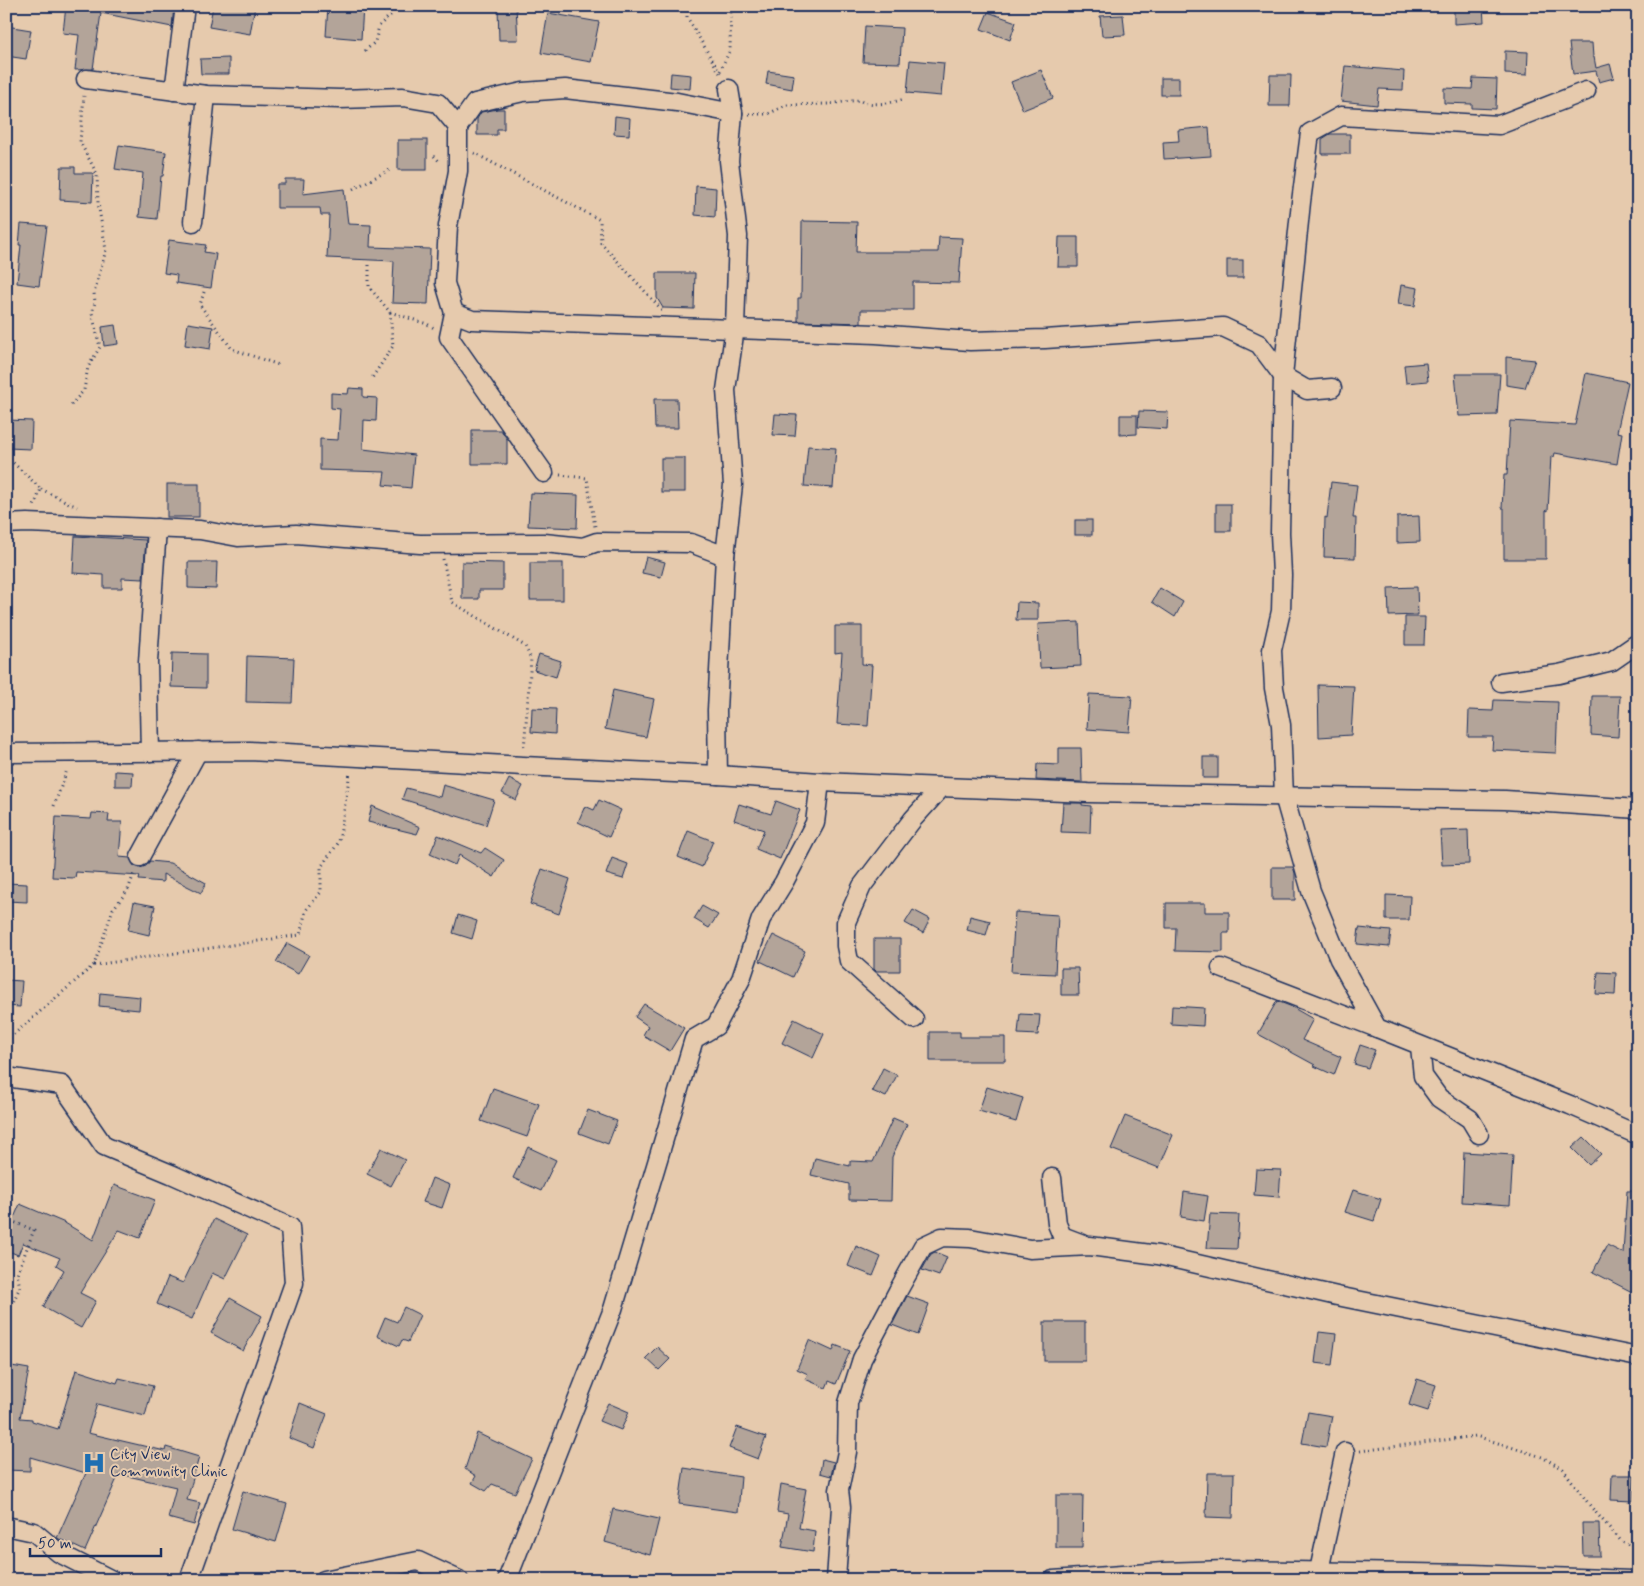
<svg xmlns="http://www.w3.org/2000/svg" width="1644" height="1586" font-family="Mynerve,sans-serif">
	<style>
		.building { fill: #b3a499; stroke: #1b2f5e }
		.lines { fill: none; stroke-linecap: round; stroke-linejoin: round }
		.street-casing { stroke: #1b2f5e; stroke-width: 21 }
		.path { stroke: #1b2f5e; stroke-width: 3; stroke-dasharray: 1 4; stroke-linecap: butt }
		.street { stroke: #e6caad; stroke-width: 18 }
		.labels { text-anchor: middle; stroke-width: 4; stroke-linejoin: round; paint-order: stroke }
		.poi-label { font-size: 15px; fill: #1b2f5e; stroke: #e6caad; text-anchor: start }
	</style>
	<rect width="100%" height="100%" fill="#e6caad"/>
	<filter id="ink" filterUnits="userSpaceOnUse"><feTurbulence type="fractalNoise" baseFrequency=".02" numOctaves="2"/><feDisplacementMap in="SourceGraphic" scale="10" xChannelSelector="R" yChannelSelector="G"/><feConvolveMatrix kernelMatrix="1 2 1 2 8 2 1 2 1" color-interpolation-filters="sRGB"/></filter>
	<g filter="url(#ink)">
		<g class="building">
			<polygon points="66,6 102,6 93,69 75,70 79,35 63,33"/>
			<polygon points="102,6 174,6 172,27 101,13"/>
			<polygon points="213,6 255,6 250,34 209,27"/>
			<polygon points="328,6 363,6 361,39 326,36"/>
			<polygon points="1454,6 1483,6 1484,22 1454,24"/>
			<polygon points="498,7 516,7 518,40 499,40"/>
			<polygon points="988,12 1016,22 1010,40 981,29"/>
			<polygon points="548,13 599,22 591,62 541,53"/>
			<polygon points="1123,15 1125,35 1102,36 1100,16"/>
			<polygon points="6,26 31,30 26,59 6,56"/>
			<polygon points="865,26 902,28 900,63 863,62"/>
			<polygon points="1569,43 1592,43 1593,57 1594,57 1596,68 1610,64 1614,78 1599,82 1596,71 1573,74"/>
			<polygon points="1505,51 1528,52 1527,75 1505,74"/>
			<polygon points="229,58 229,74 201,74 200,59"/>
			<polygon points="910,60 944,63 941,96 907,93"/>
			<polygon points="1345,66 1404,71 1403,90 1379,89 1377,105 1341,101"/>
			<polygon points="1041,70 1053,98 1023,110 1011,82"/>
			<polygon points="768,71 794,75 792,89 766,84"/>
			<polygon points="671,73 691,75 690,89 670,87"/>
			<polygon points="1270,75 1291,75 1290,106 1269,106"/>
			<rect x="1161" y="78" width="18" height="17"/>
			<polygon points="1473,78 1497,79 1496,109 1472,108 1472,104 1444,103 1444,88 1472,89"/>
			<polygon points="498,109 504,109 504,129 497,129 497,135 477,135 477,119 481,112"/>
			<polygon points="615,116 630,118 629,135 614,134"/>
			<polygon points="1209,127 1211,156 1164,159 1163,142 1179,141 1178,130"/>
			<polygon points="1330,134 1350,134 1350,154 1322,154 1322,139"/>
			<rect x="398" y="140" width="29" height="30"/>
			<polygon points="119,145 166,152 163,176 161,176 157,219 139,217 143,173 115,169"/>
			<polygon points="61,167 75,167 75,173 93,173 92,202 60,200"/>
			<polygon points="285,179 304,179 303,194 344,189 348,224 371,225 370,247 430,249 428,304 392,303 394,261 327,258 329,215 321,215 320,208 277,208 277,184 285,184"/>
			<polygon points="696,186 716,188 715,217 695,215"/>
			<polygon points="802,221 857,222 856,252 938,252 939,237 962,238 959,283 913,282 913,310 861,310 861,323 798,321 798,298 801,298"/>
			<polygon points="21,224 47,226 39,286 17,283 21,245 19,245"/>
			<polygon points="1059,237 1078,237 1078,267 1058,267"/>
			<polygon points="169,240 206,245 204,252 216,254 211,288 176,283 177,275 164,273"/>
			<rect x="1227" y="260" width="16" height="18"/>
			<polygon points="657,273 695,273 694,309 663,308 657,298"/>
			<polygon points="1401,285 1418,288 1415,306 1398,304"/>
			<polygon points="188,323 213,327 210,349 185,345"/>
			<polygon points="115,325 118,344 104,346 102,327"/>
			<polygon points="1506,357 1535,360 1525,388 1506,385"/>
			<polygon points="1426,363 1428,381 1406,383 1404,365"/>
			<polygon points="1586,373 1628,382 1617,432 1622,433 1617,464 1555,453 1554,457 1551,456 1548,511 1546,510 1546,559 1504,559 1504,508 1502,508 1504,475 1507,475 1510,421 1575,425"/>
			<polygon points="1455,374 1500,374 1497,415 1459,416"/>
			<polygon points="349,388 363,389 363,397 377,398 376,421 364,420 363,449 414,455 411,488 383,485 385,472 320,470 320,439 338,440 340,409 331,408 331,393 348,394"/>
			<polygon points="654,399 677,399 678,428 655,428"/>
			<polygon points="1139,411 1168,412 1167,429 1138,427"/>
			<polygon points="775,414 797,415 795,436 773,435"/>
			<polygon points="1120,415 1137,415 1137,434 1120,435"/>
			<polygon points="8,420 32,421 31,449 7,448"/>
			<polygon points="472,430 501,430 507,439 507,464 472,464"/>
			<polygon points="808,446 836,448 833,488 804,486"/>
			<rect x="661" y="458" width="24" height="34"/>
			<polygon points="1331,482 1357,485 1353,518 1356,518 1355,558 1324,557 1325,517 1327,518"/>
			<rect x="167" y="484" width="32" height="33"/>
			<polygon points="530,493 578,495 577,528 528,526"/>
			<rect x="1216" y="504" width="15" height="27"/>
			<polygon points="1419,516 1420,542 1397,543 1397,517"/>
			<rect x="1075" y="520" width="17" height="15"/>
			<polygon points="75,536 146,540 143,579 122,578 122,588 104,588 104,575 73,573"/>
			<polygon points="646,557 665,562 661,577 642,573"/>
			<polygon points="188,562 217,562 216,589 188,588"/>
			<polygon points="462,562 503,563 503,590 479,590 479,599 462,599"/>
			<rect x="530" y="563" width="33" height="37"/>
			<polygon points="1417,587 1418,615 1389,616 1388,588"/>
			<polygon points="1160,588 1183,602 1175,617 1152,602"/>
			<polygon points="1017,602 1038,603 1038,620 1016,620"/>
			<polygon points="1405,617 1425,617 1424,645 1405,645"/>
			<polygon points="1079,622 1081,666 1040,668 1038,624"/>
			<polygon points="835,626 862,626 862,664 872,665 868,726 837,724 842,652 835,653"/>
			<polygon points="172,653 206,654 206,688 171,687"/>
			<polygon points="539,654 561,661 556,677 534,670"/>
			<polygon points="247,656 294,658 292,703 246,702"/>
			<polygon points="1318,685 1354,686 1351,735 1319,737"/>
			<polygon points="613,690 654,699 646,737 605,729"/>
			<polygon points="1089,694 1132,696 1129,732 1087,729"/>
			<polygon points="1592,696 1620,696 1618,737 1591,735"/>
			<polygon points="1494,700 1558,702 1556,753 1492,750 1493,737 1468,737 1469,710 1493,711"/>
			<polygon points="532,708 556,709 555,734 531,732"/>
			<polygon points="1059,748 1081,748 1082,782 1036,780 1037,764 1059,765"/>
			<rect x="1203" y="757" width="15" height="21"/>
			<polygon points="115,771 133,772 132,786 115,786"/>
			<polygon points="509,779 523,786 516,800 502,793"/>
			<polygon points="443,785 494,800 486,825 402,799 406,788 440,797"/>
			<polygon points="599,800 621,810 609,837 578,822 585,806 594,810"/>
			<polygon points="776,801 800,810 780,859 756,849 764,830 734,820 739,804 771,814"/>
			<polygon points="1063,803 1082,803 1082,805 1091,806 1090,833 1061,832"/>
			<polygon points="372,806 420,827 417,834 368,822"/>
			<polygon points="92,813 109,814 108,822 122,822 119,857 130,858 134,866 140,868 146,866 150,861 170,863 206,883 201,893 163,874 163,882 139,880 140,876 76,872 75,878 52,877 56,817 91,819"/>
			<polygon points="1468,830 1469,864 1442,865 1440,831"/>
			<polygon points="688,831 713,841 702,867 678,857"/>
			<polygon points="438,835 481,853 485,848 504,860 494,877 459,855 455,865 430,854"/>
			<polygon points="612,858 628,864 623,879 606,874"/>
			<polygon points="1272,867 1293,867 1295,873 1295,900 1272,900"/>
			<polygon points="542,869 570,879 559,914 530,904"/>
			<polygon points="6,883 27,884 27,902 6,901"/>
			<polygon points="1386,895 1410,896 1409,920 1386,920"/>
			<polygon points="134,902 155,906 149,935 128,930"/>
			<polygon points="1166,903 1205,903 1205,912 1229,912 1229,933 1223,933 1223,952 1175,951 1176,928 1166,928"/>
			<polygon points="702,906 718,915 709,928 694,919"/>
			<polygon points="913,910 930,919 923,933 905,923"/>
			<polygon points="1015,912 1058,915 1055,974 1011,972"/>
			<polygon points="458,915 477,921 472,939 453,933"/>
			<polygon points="970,916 990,921 986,935 967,930"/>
			<polygon points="1359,928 1391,931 1389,947 1357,944"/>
			<polygon points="773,935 805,951 793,977 760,961"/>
			<polygon points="874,939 900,939 900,971 876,971 874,969"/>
			<polygon points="287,943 309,955 298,974 276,962"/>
			<polygon points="1061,968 1078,968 1079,995 1061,995"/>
			<polygon points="1598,972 1616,973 1615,995 1596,994"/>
			<polygon points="6,980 22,981 20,1007 6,1006"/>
			<polygon points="100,993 140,997 139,1010 99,1006"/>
			<polygon points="1277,1001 1290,1006 1313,1019 1302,1040 1341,1057 1334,1075 1314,1066 1315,1065 1258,1034"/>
			<polygon points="644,1004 684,1028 670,1051 643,1035 648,1026 635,1017"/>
			<polygon points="1172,1006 1204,1008 1203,1026 1171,1024"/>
			<polygon points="1020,1014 1040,1015 1038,1035 1018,1034"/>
			<polygon points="794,1019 824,1034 813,1058 782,1043"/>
			<polygon points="930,1032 960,1032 960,1037 1005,1037 1005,1061 930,1061"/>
			<polygon points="1360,1045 1375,1050 1368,1068 1354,1064"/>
			<polygon points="883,1068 897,1075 886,1097 872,1091"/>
			<polygon points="987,1087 1023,1098 1016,1122 979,1111"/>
			<polygon points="493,1088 539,1104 527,1137 481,1121"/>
			<polygon points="588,1110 617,1121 608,1144 579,1133"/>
			<polygon points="1125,1116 1173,1135 1159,1168 1111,1149"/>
			<polygon points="893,1118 907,1124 892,1157 891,1201 849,1200 849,1184 811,1175 815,1158 850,1166 850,1161 873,1162"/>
			<polygon points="1584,1137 1601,1154 1589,1165 1572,1148"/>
			<polygon points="528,1147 556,1160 541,1191 513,1178"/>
			<polygon points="381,1148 405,1160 391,1186 367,1174"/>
			<polygon points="1464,1152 1513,1155 1510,1205 1462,1202"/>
			<polygon points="1256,1169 1281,1170 1279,1197 1254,1195"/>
			<polygon points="432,1178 450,1185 442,1208 423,1202"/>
			<polygon points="114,1185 155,1200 140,1238 119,1230 80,1293 96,1301 81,1328 43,1307 64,1270 56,1265 60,1258 23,1243 18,1255 6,1250 6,1236 20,1204 65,1223 93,1240"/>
			<polygon points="1353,1190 1381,1199 1374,1221 1345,1212"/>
			<polygon points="1627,1191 1638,1191 1638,1295 1593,1272 1607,1245 1623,1253"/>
			<polygon points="1184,1192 1208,1196 1204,1221 1181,1217"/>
			<polygon points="1210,1214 1239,1215 1237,1249 1207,1248"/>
			<polygon points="214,1219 247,1235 225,1279 212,1273 192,1319 157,1304 168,1277 183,1283"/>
			<polygon points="856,1246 881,1257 873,1276 848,1266"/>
			<polygon points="935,1252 947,1257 939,1276 922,1270 931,1254"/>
			<polygon points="907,1296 929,1304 918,1335 892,1325"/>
			<polygon points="230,1298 262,1316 243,1351 211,1333"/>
			<polygon points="404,1307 420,1315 408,1342 402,1340 399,1346 377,1336 385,1317 397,1322"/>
			<rect x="1044" y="1322" width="41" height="39"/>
			<polygon points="1319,1332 1336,1334 1332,1365 1315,1363"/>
			<polygon points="809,1340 833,1351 835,1345 850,1351 836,1384 829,1381 826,1388 805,1379 808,1374 797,1369"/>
			<polygon points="657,1347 670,1359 659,1370 646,1358"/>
			<polygon points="6,1365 29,1369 20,1418 32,1419 32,1421 58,1429 76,1370 117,1383 119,1378 153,1386 145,1416 97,1404 88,1433 165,1451 166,1447 199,1457 187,1500 200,1503 194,1525 168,1518 176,1487 119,1474 85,1551 57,1538 86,1473 30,1457 30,1471 6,1470"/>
			<polygon points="1417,1379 1436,1385 1428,1411 1409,1405"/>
			<polygon points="300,1403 327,1414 314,1448 289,1438"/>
			<polygon points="608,1403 629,1412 621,1430 599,1421"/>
			<polygon points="1308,1412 1332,1416 1326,1447 1302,1443"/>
			<polygon points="737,1427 766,1437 758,1459 729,1448"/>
			<polygon points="477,1433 532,1459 515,1493 492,1484 486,1491 472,1483 476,1476 465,1469"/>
			<polygon points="822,1459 834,1462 831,1476 820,1473"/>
			<polygon points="684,1468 741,1477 738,1512 679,1504"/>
			<polygon points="1207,1473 1234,1473 1233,1518 1206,1517"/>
			<polygon points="1612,1475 1634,1475 1633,1501 1611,1500"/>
			<polygon points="781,1484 806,1489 799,1528 815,1531 813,1552 782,1547 788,1514 777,1512"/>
			<polygon points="243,1491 287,1504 276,1542 232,1529"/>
			<polygon points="1056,1495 1083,1495 1082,1548 1056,1548"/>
			<polygon points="613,1509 659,1519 650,1555 605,1542"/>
			<polygon points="1582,1523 1599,1523 1600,1556 1583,1556"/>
		</g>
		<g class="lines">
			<defs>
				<g id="street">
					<polyline points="86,79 206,95 340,99 403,97 438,103 458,127 458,171 448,226 445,283 454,313 472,320 876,334 970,341 1045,339 1223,327 1259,344 1283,376 1307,390 1332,388"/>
					<polyline points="174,91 185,6"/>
					<polyline points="1586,91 1499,125 1341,116 1310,133 1301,202 1283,376 1280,533 1282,575 1281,611 1272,650 1274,688 1281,725 1284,796 1311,891 1339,959 1377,1028 1570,1105 1638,1135"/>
					<polyline points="458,127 475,103 523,92 565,89 677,102 733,113"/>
					<polyline points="193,222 206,95"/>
					<polyline points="454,313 449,337 544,473"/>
					<polyline points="6,524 27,523 200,530 238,537 296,534 420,544 544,543 583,547 597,542 691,543 725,556 717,710 718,775"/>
					<polyline points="725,556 733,485 726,390 735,328 738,236 729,161 733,113 729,89"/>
					<polyline points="1501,682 1559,674 1612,661 1638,643"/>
					<polyline points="150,752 148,662 157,528"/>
					<polyline points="6,753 250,751 523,766 718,775 820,782 1088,793 1505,800 1638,809"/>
					<polyline points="140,857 198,751"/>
					<polyline points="1221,968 1377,1028"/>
					<polyline points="914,1019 849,961 846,946 846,922 862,886 913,819 942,787"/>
					<polyline points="1420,1046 1423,1076 1439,1098 1470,1119 1479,1134"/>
					<polyline points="6,1077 62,1085 104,1146 171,1174 290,1227 294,1283 189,1580"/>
					<polyline points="1052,1178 1057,1224 1062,1236 1083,1244"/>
					<polyline points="6,1526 34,1532 59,1553 112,1580"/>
					<polyline points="324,1580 418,1561 459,1580"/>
					<polyline points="507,1580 613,1309 694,1039 716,1026 741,979 761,919 784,882 815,823 820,782"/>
					<polyline points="836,1580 841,1507 839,1490 847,1452 848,1403 862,1359 899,1289 923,1246 942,1237 970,1238 1030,1249 1090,1246 1158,1255 1337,1296 1638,1357"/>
					<polyline points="1053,1580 1163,1572 1226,1570 1473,1574 1631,1580"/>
					<polyline points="1320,1580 1319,1571 1323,1552 1345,1452"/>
				</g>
			</defs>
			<use href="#street" class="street-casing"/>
			<g class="path">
				<polyline points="687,6 687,17 721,75"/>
				<polyline points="365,51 375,42 379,26 399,7 404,6"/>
				<polyline points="720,71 730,50 731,6"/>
				<path d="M749,114H768L786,105L828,104L859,100C869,107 893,103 904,99"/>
				<polyline points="474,153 600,220 601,243 662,310"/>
				<polyline points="434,156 441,163"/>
				<polyline points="353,189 391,169"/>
				<polyline points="369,265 369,287 390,312 393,346 372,378"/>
				<polyline points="204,292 200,305 232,349 279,365"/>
				<polyline points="390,312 427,324 434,328"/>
				<polyline points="71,405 84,390 88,367 100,347 92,313 95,302 94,293 106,250 98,203 97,174 80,142 84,96"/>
				<polyline points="6,456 41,489 34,506"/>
				<polyline points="560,475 587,478 595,527"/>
				<polyline points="41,489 77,507"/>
				<polyline points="443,559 452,602 525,646 531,659 524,749"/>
				<polyline points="54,806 67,770"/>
				<polyline points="94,965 300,935 306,910 321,892 321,867 339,842 350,772"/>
				<polyline points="6,1041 94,965 113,909 128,890 135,871"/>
				<polyline points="6,1219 34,1230 17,1274 20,1287 8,1313 6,1313"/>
				<polyline points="1360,1451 1476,1436 1542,1457 1563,1469 1591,1507 1622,1542 1638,1549"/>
			</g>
			<use href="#street" class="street"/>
		</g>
	</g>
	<defs>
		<symbol id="hospital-bare" viewBox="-9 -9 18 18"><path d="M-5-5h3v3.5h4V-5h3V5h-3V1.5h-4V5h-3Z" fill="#1f6fb2" stroke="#e6caad" stroke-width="2.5" paint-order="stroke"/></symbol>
	</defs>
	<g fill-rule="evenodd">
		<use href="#hospital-bare" x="78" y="1447" width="32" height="32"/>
	</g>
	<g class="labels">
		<g class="poi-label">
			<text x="110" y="1459">City View<tspan x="110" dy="17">Community Clinic</tspan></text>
		</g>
	</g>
	<rect width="1644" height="1586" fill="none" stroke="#e6caad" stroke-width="25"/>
	<rect x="12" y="12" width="1619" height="1561" fill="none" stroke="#1b2f5e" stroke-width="2" filter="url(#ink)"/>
	<path d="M30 1548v8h131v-8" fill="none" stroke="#1b2f5e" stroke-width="2.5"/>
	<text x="38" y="1548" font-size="15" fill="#1b2f5e" stroke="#e6caad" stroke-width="4" paint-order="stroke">50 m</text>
</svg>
